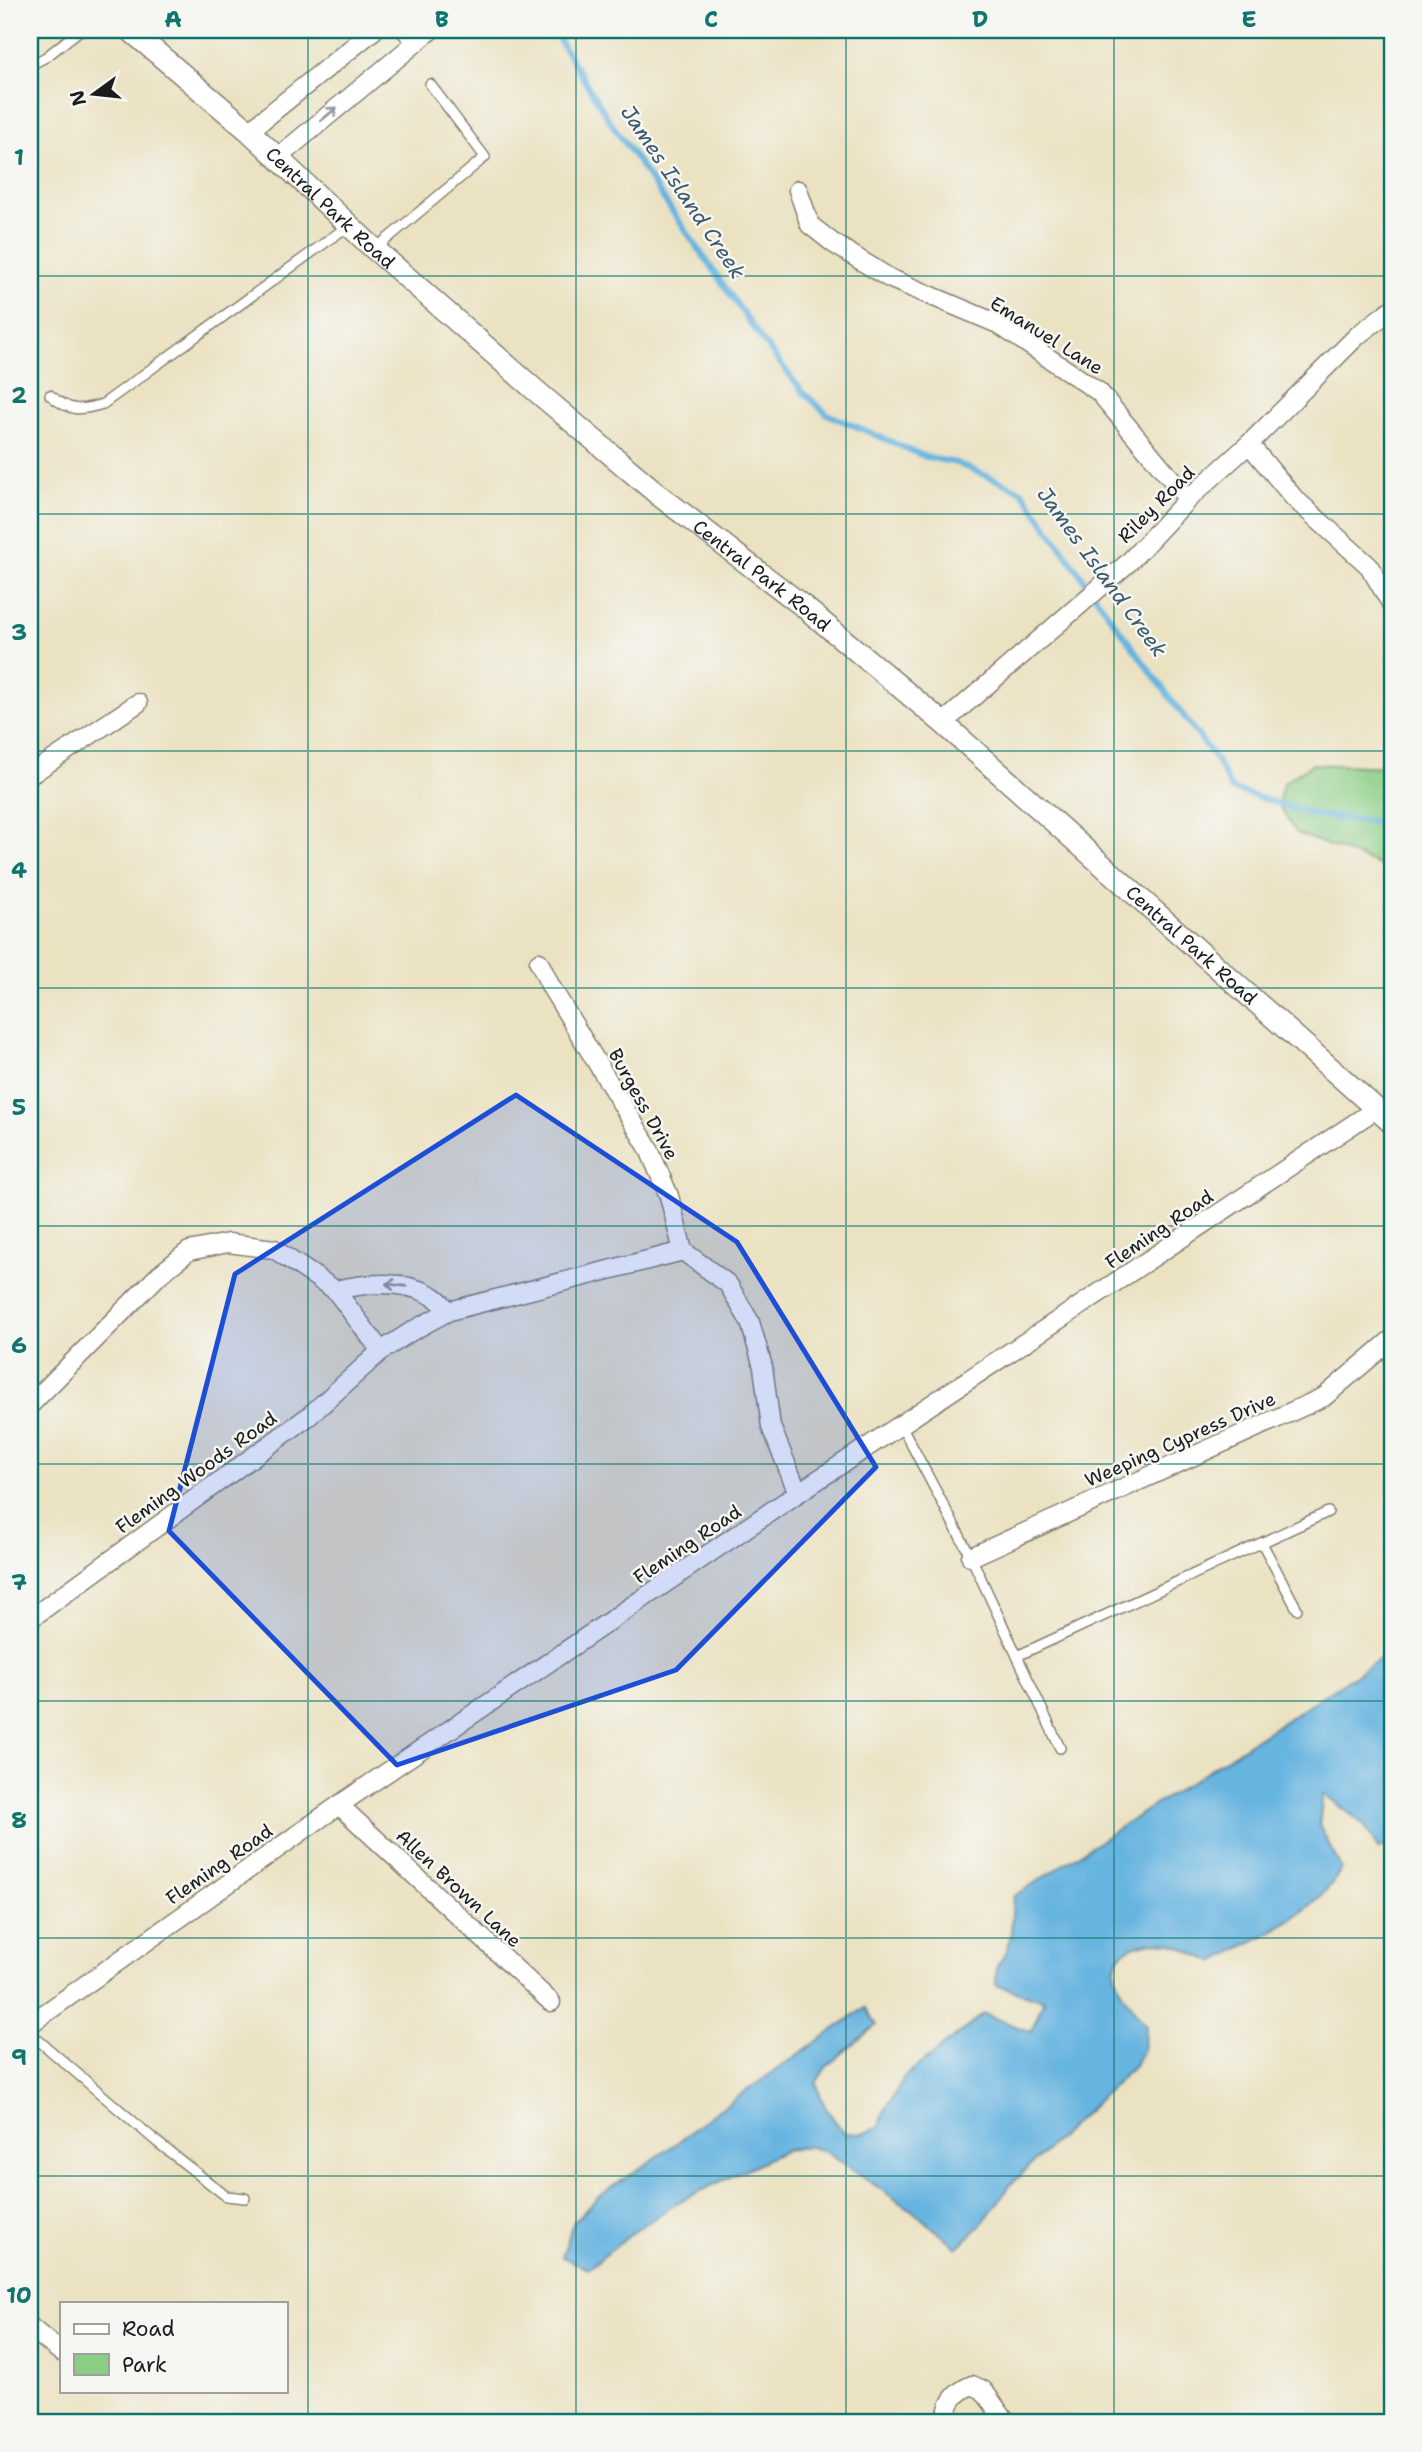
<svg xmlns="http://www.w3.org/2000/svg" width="1422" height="2452" font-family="'Shantell Sans',sans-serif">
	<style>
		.green { fill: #8acd85; stroke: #537450; stroke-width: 2 }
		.water { fill: #66b4e0; stroke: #41687e; stroke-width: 2 }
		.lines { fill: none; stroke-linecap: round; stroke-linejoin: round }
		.stream { stroke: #66b4e0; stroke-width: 6 }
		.service-casing { stroke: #847f6f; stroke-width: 12 }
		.minor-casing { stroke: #847f6f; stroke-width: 21 }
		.tertiary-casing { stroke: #847f6f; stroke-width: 24 }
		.service { stroke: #fff; stroke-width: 9 }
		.minor { stroke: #fff; stroke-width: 18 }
		.tertiary { stroke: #fff; stroke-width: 21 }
		.oneway { stroke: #999 }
		.marked { fill: #1d4ed8; fill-opacity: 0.2; stroke: #1d4ed8; stroke-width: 5; stroke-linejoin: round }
		.grid { fill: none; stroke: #0f766e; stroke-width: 2; stroke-opacity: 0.55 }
		.labels { text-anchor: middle; stroke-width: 5; stroke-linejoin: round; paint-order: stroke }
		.street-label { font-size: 19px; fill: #1c1c1c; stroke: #f6f6f2 }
		.water-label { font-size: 21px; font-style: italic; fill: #3a596a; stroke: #f6f6f2 }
		.neatline { fill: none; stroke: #0f766e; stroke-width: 2.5 }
		.grid-label { font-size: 23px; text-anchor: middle; font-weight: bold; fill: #0f766e }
	</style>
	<rect width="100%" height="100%" fill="#f6f6f2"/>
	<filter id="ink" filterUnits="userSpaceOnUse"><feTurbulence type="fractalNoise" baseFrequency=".0143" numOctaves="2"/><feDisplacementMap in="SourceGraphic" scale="14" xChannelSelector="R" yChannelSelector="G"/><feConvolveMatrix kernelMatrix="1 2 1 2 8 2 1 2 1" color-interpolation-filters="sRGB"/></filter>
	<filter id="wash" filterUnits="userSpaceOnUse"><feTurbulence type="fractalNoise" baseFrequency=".00686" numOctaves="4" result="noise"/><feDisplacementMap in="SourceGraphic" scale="28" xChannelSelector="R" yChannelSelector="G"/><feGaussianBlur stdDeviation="1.57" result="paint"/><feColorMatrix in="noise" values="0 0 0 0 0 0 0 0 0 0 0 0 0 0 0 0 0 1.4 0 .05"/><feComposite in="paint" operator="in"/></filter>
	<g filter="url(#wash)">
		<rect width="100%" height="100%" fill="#ebe2c2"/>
		<polygon class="green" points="1312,764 1392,767 1392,870 1296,833 1278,804 1283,783"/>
		<path class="water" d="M1392,1651V1842L1378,1849L1364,1825L1323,1794L1319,1825L1341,1868C1321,1912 1255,1939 1214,1962C1202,1958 1179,1945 1169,1943C1149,1940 1112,1946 1115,1974C1117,1990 1136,2013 1146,2025L1143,2050L1133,2067L1013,2182L980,2226L957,2248L913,2211L826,2152L807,2146L784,2151L680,2201L635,2231L589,2268L562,2257L573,2223L598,2197L677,2143L710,2116L865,2008L876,2025L826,2067L816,2083L825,2107L844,2133L862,2134L879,2127L882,2116L905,2076L984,2014L1031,2032L1044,2000L996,1985L997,1966L1007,1951L1011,1934L1013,1897Z"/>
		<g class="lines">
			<polyline class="stream" points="553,30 611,123 761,339 803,392 827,414 926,457 956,463 1022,491 1108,614 1217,761 1231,789 1316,815 1392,824"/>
		</g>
	</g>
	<g filter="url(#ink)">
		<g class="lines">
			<defs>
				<g id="service">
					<polyline points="399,30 413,44"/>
					<polyline points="30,65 46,57 80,30"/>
					<polyline points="375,249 485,157 430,84"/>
					<path d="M50,395C70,412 79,411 103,404L348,226"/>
					<polyline points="901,1425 971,1557 1060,1748"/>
					<polyline points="1262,1543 1297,1609"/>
					<polyline points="1017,1656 1328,1512"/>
					<polyline points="30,2033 157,2142 226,2196 245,2198"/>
				</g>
				<g id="minor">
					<polyline points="249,131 374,30"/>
					<polyline points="277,158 431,30"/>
					<polyline points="798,190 810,225 833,243 889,278 998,324 1099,392 1188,499"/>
					<polyline points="1249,444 1294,498 1369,566 1392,605"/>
					<polyline points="943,723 1128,563 1188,499 1249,444 1358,335 1392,309"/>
					<polyline points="30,775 138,703"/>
					<polyline points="539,962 551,987 648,1147 669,1196 683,1251 728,1284 750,1322 763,1367 771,1427 798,1493"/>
					<path d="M335,1290C368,1283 402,1279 433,1296C439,1299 444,1307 449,1311"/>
					<polyline points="30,1405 160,1274 189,1251 228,1243 274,1249 335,1290 381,1351"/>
					<polyline points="971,1557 1324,1397 1392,1339"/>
					<polyline points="30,1619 309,1416 381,1351 412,1331 449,1311 683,1251"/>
					<polyline points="339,1805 551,2002"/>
					<polyline points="30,2024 339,1805 798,1493 1376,1109"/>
					<polyline points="30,2327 61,2352"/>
					<path d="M947,2422C946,2403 955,2392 972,2385L983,2390L1006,2422"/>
				</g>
				<g id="tertiary">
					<path id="s1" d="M130,30L249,131L370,245L535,390L660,496L803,606L943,723L1392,1123"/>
				</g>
			</defs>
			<use href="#service" class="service-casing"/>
			<use href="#minor" class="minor-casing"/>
			<use href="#tertiary" class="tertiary-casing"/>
			<use href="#service" class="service"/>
			<use href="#minor" class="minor"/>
			<use href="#tertiary" class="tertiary"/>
		</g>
		<defs><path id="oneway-shaft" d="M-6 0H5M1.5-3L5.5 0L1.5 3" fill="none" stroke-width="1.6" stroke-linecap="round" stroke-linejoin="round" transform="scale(1.75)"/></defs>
		<g class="oneway">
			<use href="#oneway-shaft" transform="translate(329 114) rotate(-40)"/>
			<use href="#oneway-shaft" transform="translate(396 1285) rotate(-172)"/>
		</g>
	</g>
	<path class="marked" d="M516,1095L737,1242L876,1467L676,1670L397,1765L169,1531L235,1274Z"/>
	<path class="grid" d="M308,30V2422M576,30V2422M846,30V2422M1114,30V2422M30,276H1392M30,514H1392M30,751H1392M30,988H1392M30,1226H1392M30,1464H1392M30,1701H1392M30,1938H1392M30,2176H1392"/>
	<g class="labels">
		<g class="street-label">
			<text dy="7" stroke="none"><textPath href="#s1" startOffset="268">Central Park Road</textPath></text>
			<text transform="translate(1047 335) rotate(32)" y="7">Emanuel Lane</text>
			<text transform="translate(1156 504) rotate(-45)" y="7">Riley Road</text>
			<text dy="7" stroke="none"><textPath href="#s1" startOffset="835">Central Park Road</textPath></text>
			<text dy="7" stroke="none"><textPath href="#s1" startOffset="1402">Central Park Road</textPath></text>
			<text transform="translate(644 1104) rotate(61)" y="7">Burgess Drive</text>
			<text transform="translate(1159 1229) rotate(-34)" y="7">Fleming Road</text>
			<text transform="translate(1180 1439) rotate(-24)" y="7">Weeping Cypress Drive</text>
			<text transform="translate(196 1472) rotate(-36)" y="7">Fleming Woods Road</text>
			<text transform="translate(687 1544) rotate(-34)" y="7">Fleming Road</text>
			<text transform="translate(219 1864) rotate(-35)" y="7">Fleming Road</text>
			<text transform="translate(459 1888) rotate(43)" y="7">Allen Brown Lane</text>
		</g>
		<g class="water-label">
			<text transform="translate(683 192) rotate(56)" y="7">James Island Creek</text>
			<text transform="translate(1102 572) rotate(54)" y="7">James Island Creek</text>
		</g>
	</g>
	<rect width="1422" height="2452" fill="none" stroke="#f6f6f2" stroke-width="77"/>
	<rect x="60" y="2302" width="228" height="91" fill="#f6f6f2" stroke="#9f9f9c" stroke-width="2"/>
	<rect x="74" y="2324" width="35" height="10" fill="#ffffff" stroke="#9f9f9c" stroke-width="2"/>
	<text x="122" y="2336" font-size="21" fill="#1c1c1c">Road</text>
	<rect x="74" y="2354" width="35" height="21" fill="#8acd85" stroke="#9f9f9c" stroke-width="2"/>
	<text x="122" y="2372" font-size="21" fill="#1c1c1c">Park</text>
	<g transform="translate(94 94) rotate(255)" stroke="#f6f6f2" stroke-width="5" paint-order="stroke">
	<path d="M0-5L12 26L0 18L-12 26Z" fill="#1c1c1c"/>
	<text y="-10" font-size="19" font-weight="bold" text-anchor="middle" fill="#1c1c1c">N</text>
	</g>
	<rect x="38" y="38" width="1346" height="2376" class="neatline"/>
	<g class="grid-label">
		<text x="173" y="27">A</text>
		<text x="442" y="27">B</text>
		<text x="711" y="27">C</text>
		<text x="980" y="27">D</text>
		<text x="1249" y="27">E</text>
		<text x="19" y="165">1</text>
		<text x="19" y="403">2</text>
		<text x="19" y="640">3</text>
		<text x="19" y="878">4</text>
		<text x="19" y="1115">5</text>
		<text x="19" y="1353">6</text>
		<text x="19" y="1590">7</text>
		<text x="19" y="1828">8</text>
		<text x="19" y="2065">9</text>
		<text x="19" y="2303">10</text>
	</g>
</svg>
